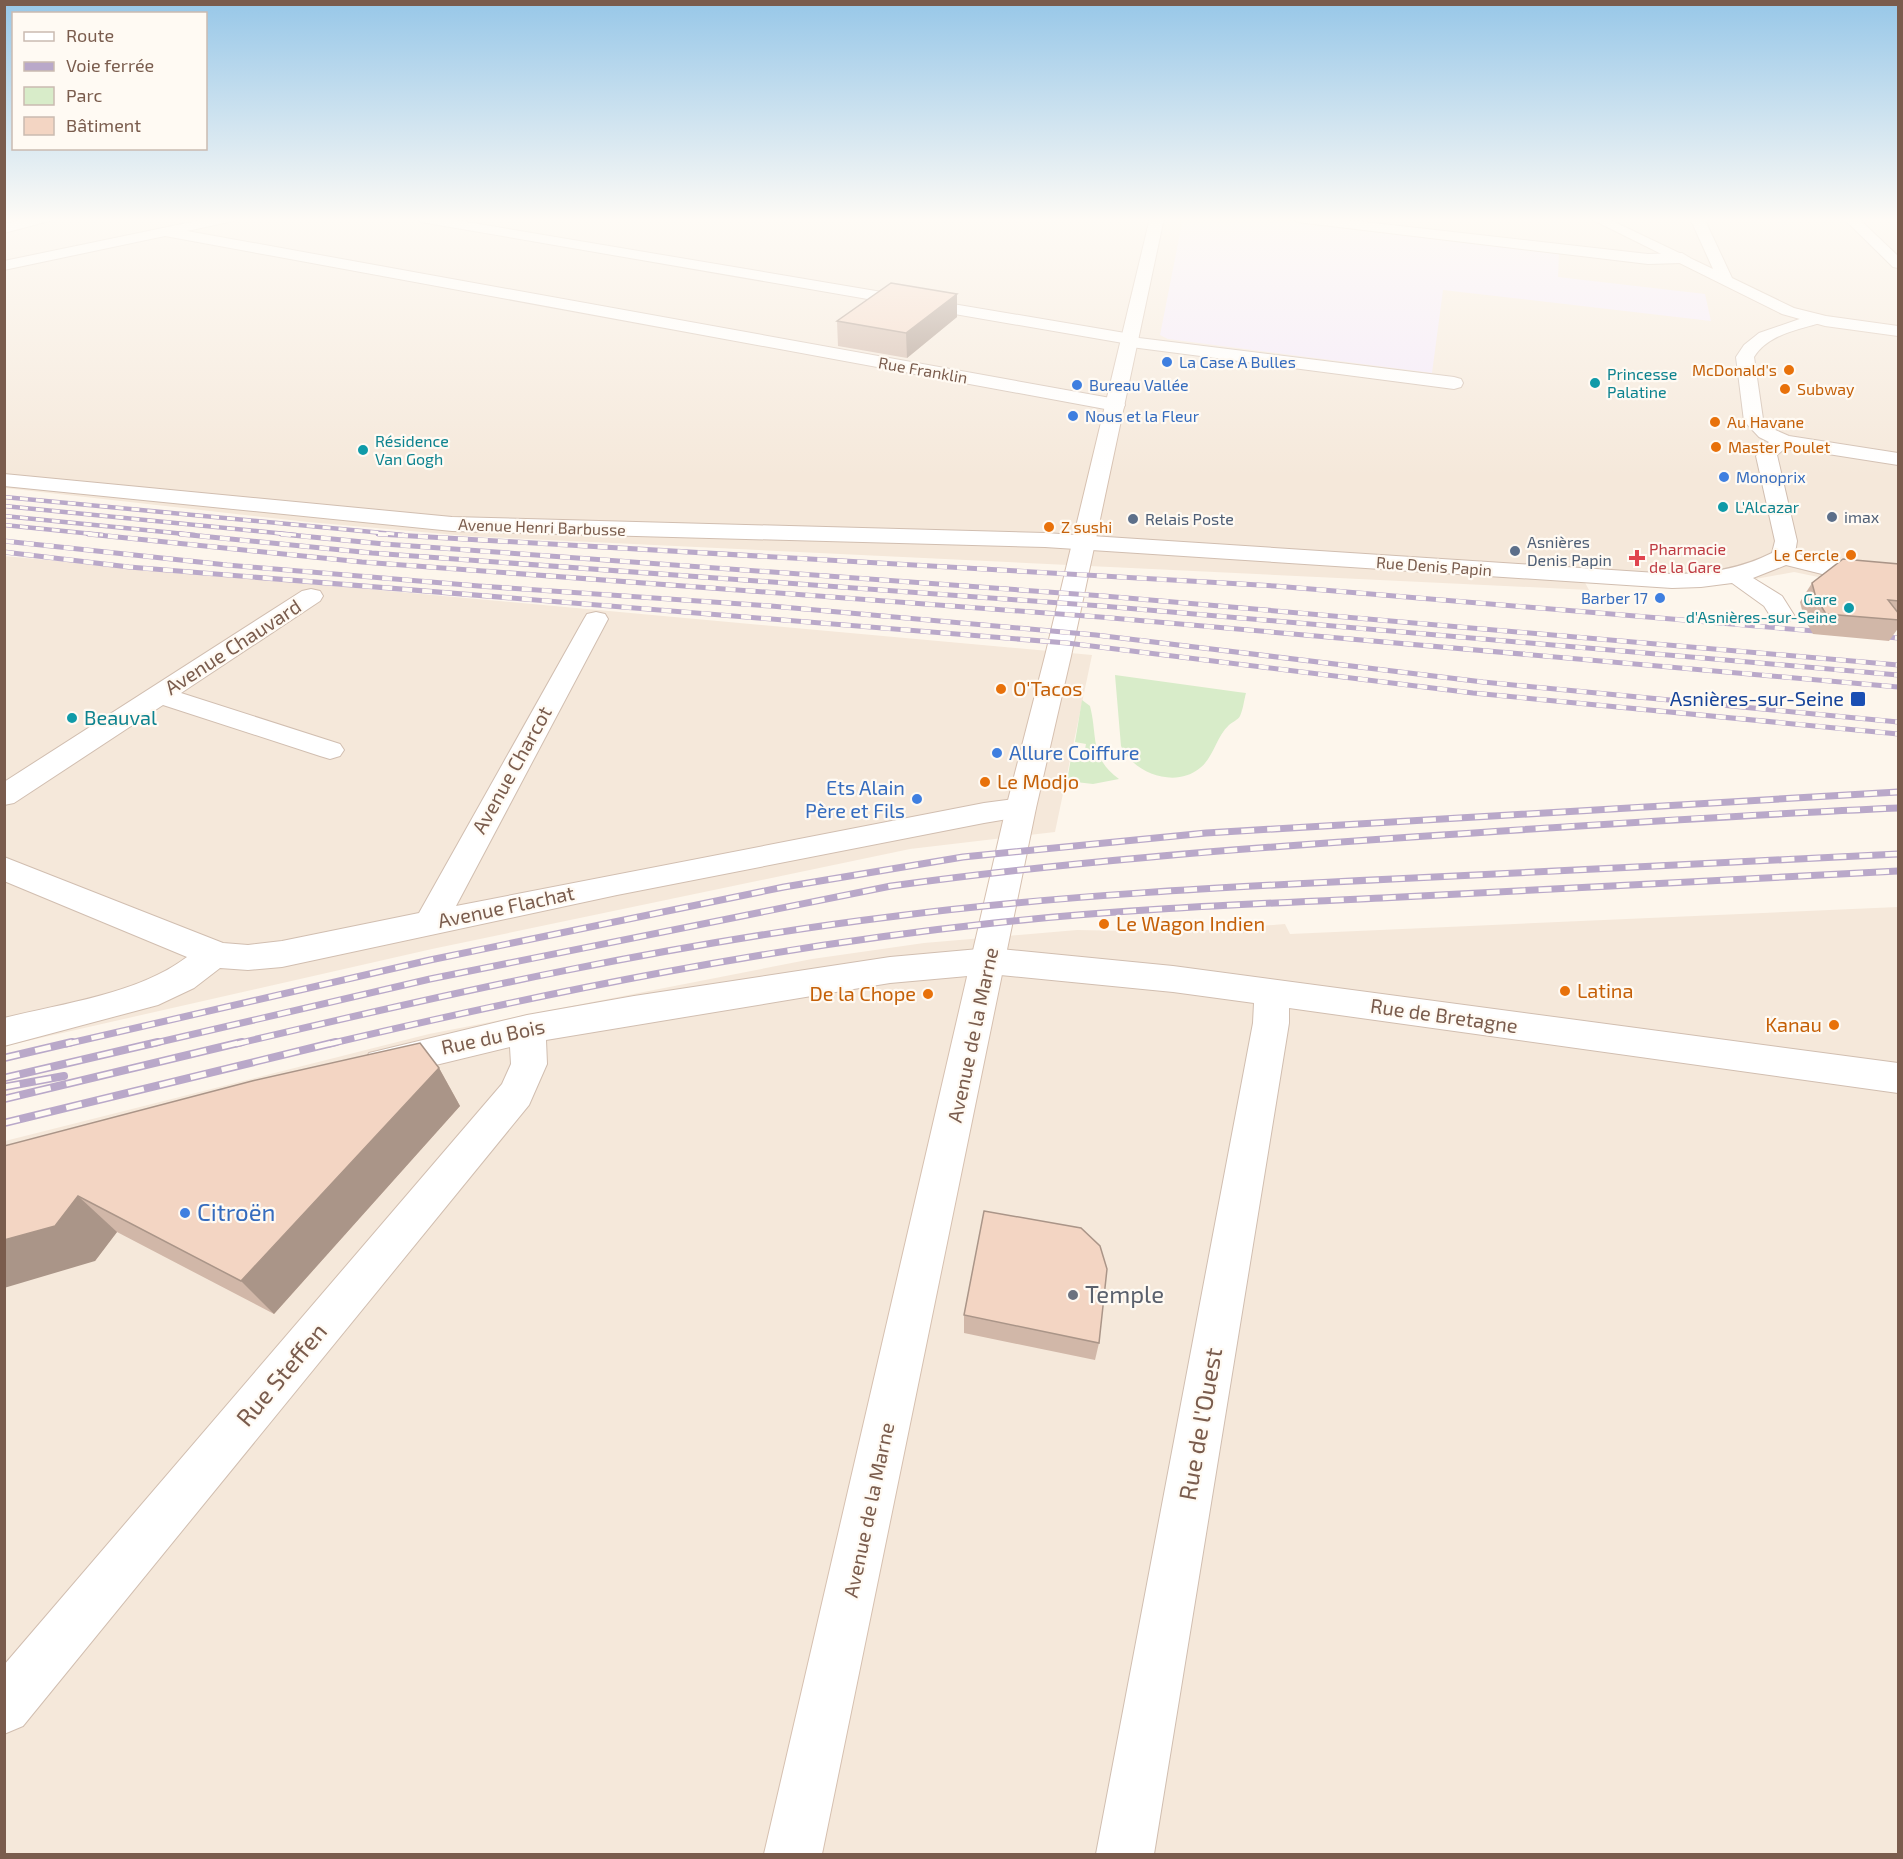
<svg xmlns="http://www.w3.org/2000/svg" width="1903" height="1859" font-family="'Exo 2',sans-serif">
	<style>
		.residential { fill: #f5e8da }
		.education { fill: #f3e8fa }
		.green { fill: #d8ecc9 }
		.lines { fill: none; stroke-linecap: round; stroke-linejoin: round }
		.street-casing { stroke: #d1beb0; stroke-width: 2 }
		.secondary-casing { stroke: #d6c0b0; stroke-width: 2 }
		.street { fill: #fff; fill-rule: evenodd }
		.secondary { fill: #fff; fill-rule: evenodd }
		.rail-far3-casing { stroke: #b9a8c9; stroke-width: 4.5 }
		.rail-far2-casing { stroke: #b9a8c9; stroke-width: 5 }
		.rail-far1-casing { stroke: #b9a8c9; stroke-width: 7 }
		.rail-casing { stroke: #b9a8c9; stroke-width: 8 }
		.rail-far3 { stroke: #fffaf3; stroke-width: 3; stroke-dasharray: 8; stroke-linecap: butt }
		.rail-far2 { stroke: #fffaf3; stroke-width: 4; stroke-dasharray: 10; stroke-linecap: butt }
		.rail-far1 { stroke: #fffaf3; stroke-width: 4.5; stroke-dasharray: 13; stroke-linecap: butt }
		.rail { stroke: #fffaf3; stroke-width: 5; stroke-dasharray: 16; stroke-linecap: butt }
		.wall { fill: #d1b7a8 }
		.shaded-wall { fill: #aa9588 }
		.building { fill: #f3d5c3; stroke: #aa9588; stroke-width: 1.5 }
		.shop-dot { fill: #3f7fe0; stroke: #fffaf3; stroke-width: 2 }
		.food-dot { fill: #e8710a; stroke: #fffaf3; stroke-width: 2 }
		.culture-dot { fill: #0f9aa8; stroke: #fffaf3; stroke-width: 2 }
		.service-dot { fill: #5c6f8a; stroke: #fffaf3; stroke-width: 2 }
		.health-dot { fill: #e0444e; stroke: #fffaf3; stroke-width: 2 }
		.transit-dot { fill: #1a4fb4; stroke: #fffaf3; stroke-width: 2 }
		.worship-dot { fill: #6b7280; stroke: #fffaf3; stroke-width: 2 }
		.labels { text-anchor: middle; stroke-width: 4.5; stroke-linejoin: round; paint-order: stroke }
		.far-shop-label { font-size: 16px; fill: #366cbe; stroke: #fffaf3; text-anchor: start }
		.far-street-label { font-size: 16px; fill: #7a5c4d; stroke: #fffaf3 }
		.far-food-label { font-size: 16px; fill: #c56008; stroke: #fffaf3; text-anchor: start }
		.far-culture-label { font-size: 16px; fill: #0d838f; stroke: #fffaf3; text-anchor: start }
		.far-service-label { font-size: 16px; fill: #4e5e75; stroke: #fffaf3; text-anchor: start }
		.far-health-label { font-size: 16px; fill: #be3a42; stroke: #fffaf3; text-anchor: start }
		.street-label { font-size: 20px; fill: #7a5c4d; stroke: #fffaf3 }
		.food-label { font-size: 20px; fill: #c56008; stroke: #fffaf3; text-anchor: start }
		.transit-label { font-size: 20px; fill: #164399; stroke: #fffaf3; text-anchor: end }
		.culture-label { font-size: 20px; fill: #0d838f; stroke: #fffaf3; text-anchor: start }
		.shop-label { font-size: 20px; fill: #366cbe; stroke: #fffaf3; text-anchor: start }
		.near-shop-label { font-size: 24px; fill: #366cbe; stroke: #fffaf3; text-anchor: start }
		.near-worship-label { font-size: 24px; fill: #5b616d; stroke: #fffaf3; text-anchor: start }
		.near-street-label { font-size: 24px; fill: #7a5c4d; stroke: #fffaf3 }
	</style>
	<rect width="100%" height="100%" fill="#fdf6ec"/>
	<g class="residential">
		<polygon points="5,218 1898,218 1898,584 1823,578 1794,572 1723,585 1582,577 1589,590 467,536 308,522 5,488"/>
		<polygon points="4,556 1092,655 1055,832 910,849 432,949 5,1046"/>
		<polygon points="1898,907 1898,1854 5,1854 5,1141 429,1034 812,959 924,943 1077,930 1180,932 1285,924 1290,934"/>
	</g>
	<polygon class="education" points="1183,218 1255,218 1559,253 1558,277 1705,294 1711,321 1443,290 1432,373 1168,339 1160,335"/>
	<g class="green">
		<path d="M1115,675L1238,692L1246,693C1244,700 1243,710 1240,716C1238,720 1232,722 1229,725C1216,737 1214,757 1200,768C1175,789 1133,773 1121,746Z"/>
		<path d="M1082,700L1090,706C1098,737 1089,757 1119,779L1093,784L1067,781L1071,758L1083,759L1086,744L1075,742Z"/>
	</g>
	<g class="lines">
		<defs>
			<g id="street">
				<polygon points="30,218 51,218 49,221 4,233 4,224"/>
				<polygon points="211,218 235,218 233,221 187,231 1116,399 1123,401 1125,405 1123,409 1116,411 165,236 4,270 4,261"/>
				<polygon points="414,218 443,218 1131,334 1139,338 1454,377 1461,379 1463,383 1461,387 1454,389 1131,347 1123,343 421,222"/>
				<polygon points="1290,218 1329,218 1648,254 1682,253 1690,258 1682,263 1648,264 1297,222"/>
				<polygon points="1843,218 1858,218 1898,256 1898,268 1893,267"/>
				<path d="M1814,314L1820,315L1822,319L1820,323C1797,330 1767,335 1754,357L1763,419L1773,429L1789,436L1898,453V465L1796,449L1783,450L1777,455L1797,541L1795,553L1830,562L1898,567V581L1830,576L1786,565L1753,578L1782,596L1794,615L1791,620L1782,622L1773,620L1764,606L1732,583L1701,587L1672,588L1045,547L452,531L4,486V474L452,517L1045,533L1672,574C1708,574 1740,569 1772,553L1775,541L1756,456L1769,442L1759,437L1744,421L1736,357L1744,345L1759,333Z"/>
				<polygon points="311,589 320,591 323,596 320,601 181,693 340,744 344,750 340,756 330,759 320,756 163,705 14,803 4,805 4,782 302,591"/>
				<path d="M596,612L605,614L608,619L456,906L984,803L1021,798L1032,801L1036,808L1032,815L984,823L617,895L282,967L248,970L220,968L194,988L158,1005L4,1046V1018C64,1003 138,994 187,957L4,881V857L223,943L248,945L282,941L419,913L584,619L587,614Z"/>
				<polygon points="990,948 1173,966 1898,1063 1898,1093 1289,1008 1289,1023 1154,1854 1096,1854 1253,1023 1254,1003 1173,992 990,974 890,983 546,1040 547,1064 529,1105 23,1726 4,1734 4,1665 502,1084 511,1064 510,1047 382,1078 369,1073 364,1063 369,1053 527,1015 634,996 890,957"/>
			</g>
			<g id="secondary">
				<polygon points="1150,218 1164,218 1071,656 1036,808 822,1854 764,1854 1006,808 1045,656"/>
				<polygon points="1589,218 1606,218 1713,269 1690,218 1704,218 1732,278 1794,308 1826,316 1898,326 1898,336 1825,326 1782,314"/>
			</g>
		</defs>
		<use href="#street" class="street-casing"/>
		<use href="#secondary" class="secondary-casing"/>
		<use href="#street" class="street"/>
		<use href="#secondary" class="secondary"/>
		<defs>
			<g id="rail-far3">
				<polyline points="4,497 404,535"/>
				<polyline points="4,506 296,535"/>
				<polyline points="4,516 195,535"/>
				<polyline points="4,525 103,535"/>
			</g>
			<g id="rail-far2">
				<polyline points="88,534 362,562 1100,617 1898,687"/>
				<polyline points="180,534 372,553 1102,606 1898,675"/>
				<polyline points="281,534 384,544 1104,596 1898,665"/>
				<polyline points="378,534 1275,586 1827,632"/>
				<polyline points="4,541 227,565 479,586 771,606 1096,635 1483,682 1898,722"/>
				<polyline points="4,552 129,567 1067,643 1473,693 1898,734"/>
				<polyline points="1875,636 1898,638"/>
			</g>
			<g id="rail-far1">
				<polyline points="66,1044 430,960 784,887 963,857 1206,833 1898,792"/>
				<path d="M151,1044L430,979L891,886C1064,862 1238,849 1412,837C1574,826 1736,815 1898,808"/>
				<path d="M236,1044C454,992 674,943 897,916C1062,895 1227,887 1393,879C1561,871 1730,862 1898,854"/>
				<path d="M329,1044C548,992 770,947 994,923C1123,909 1252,904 1382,898C1554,889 1726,880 1898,871"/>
			</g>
			<g id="rail">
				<polyline points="4,1058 72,1042"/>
				<polyline points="4,1078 158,1042"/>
				<polyline points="4,1087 64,1076"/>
				<polyline points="4,1099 242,1042"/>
				<polyline points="4,1123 336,1042"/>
			</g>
		</defs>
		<use href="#rail-far3" class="rail-far3-casing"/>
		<use href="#rail-far2" class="rail-far2-casing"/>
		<use href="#rail-far1" class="rail-far1-casing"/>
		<use href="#rail" class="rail-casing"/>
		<use href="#rail-far3" class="rail-far3"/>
		<use href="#rail-far2" class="rail-far2"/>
		<use href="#rail-far1" class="rail-far1"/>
		<use href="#rail" class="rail"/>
	</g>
	<g class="wall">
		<polygon points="957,317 907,358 838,346 837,321"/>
		<polygon points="1899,564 1899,627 1889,641 1813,634 1804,618 1800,602 1812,583"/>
		<polygon points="439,1068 460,1106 274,1314 117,1232 95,1261 4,1146"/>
		<polygon points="964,1315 1099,1343 1095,1360 964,1333"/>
	</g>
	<g class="shaded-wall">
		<polygon points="957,294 957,317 907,358 906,333"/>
		<polygon points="439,1068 460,1106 274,1314 241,1281"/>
		<polygon points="78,1196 117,1232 95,1261 4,1288 4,1240"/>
	</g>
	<g class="building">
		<polygon points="891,283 957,294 906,333 837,321"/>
		<polygon points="1843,559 1899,564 1899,601 1888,600 1899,614 1899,620 1826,614 1816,598 1812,583"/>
		<polygon points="420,1043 439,1068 241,1281 78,1196 55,1226 4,1240 4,1146 252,1081"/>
		<polygon points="984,1211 1081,1228 1100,1246 1107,1269 1099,1343 964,1315"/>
	</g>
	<linearGradient id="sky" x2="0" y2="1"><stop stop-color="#97c7e8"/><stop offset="0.46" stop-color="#fefbf6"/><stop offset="1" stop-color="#fefbf6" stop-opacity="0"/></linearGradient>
	<rect width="1903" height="478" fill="url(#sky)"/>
	<g class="shop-dot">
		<circle cx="1167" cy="362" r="6"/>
		<circle cx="1077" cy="385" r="6"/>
		<circle cx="1073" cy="416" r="6"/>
		<circle cx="1724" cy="477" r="6"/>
		<circle cx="1660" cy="598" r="6"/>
		<circle cx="997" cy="753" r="6"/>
		<circle cx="917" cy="799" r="6"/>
		<circle cx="185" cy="1213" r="6"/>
	</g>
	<g class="food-dot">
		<circle cx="1789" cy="370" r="6"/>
		<circle cx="1785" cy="389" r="6"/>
		<circle cx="1715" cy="422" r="6"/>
		<circle cx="1716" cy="447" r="6"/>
		<circle cx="1049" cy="527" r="6"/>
		<circle cx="1851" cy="555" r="6"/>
		<circle cx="1001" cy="689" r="6"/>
		<circle cx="985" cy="782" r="6"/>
		<circle cx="1104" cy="924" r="6"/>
		<circle cx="1565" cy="991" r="6"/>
		<circle cx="928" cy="994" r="6"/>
		<circle cx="1834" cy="1025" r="6"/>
	</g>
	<g class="culture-dot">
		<circle cx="1595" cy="383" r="6"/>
		<circle cx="363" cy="450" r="6"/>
		<circle cx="1723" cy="507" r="6"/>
		<circle cx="1849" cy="608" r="6"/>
		<circle cx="72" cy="718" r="6"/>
	</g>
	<g class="service-dot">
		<circle cx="1832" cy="517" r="6"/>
		<circle cx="1133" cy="519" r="6"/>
		<circle cx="1515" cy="551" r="6"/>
	</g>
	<path class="health-dot" d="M1634 549h6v6h6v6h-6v6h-6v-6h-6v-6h6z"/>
	<rect class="transit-dot" x="1850" y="691" width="16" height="16" rx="3"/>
	<circle class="worship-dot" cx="1073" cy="1295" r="6"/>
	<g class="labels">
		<g class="far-shop-label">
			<text x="1179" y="368">La Case A Bulles</text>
			<text x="1089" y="391">Bureau Vallée</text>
			<text x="1085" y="422">Nous et la Fleur</text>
			<text x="1736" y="483">Monoprix</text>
			<text x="1648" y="604" text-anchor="end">Barber 17</text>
		</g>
		<g class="far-street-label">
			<text transform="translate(923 370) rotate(10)" y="6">Rue Franklin</text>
			<text transform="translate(542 527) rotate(2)" y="6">Avenue Henri Barbusse</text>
			<text transform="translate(1434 566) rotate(4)" y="6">Rue Denis Papin</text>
		</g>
		<g class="far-food-label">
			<text x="1777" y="376" text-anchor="end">McDonald's</text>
			<text x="1797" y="395">Subway</text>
			<text x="1727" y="428">Au Havane</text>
			<text x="1728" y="453">Master Poulet</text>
			<text x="1061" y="533">Z sushi</text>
			<text x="1839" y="561" text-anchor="end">Le Cercle</text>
		</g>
		<g class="far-culture-label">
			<text x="1607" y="380">Princesse<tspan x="1607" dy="18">Palatine</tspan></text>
			<text x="375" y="447">Résidence<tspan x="375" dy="18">Van Gogh</tspan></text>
			<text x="1735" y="513">L'Alcazar</text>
			<text x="1837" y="605" text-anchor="end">Gare<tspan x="1837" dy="18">d'Asnières-sur-Seine</tspan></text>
		</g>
		<g class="far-service-label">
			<text x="1844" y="523">imax</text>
			<text x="1145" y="525">Relais Poste</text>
			<text x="1527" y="548">Asnières<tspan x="1527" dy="18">Denis Papin</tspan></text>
		</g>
		<g class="far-health-label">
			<text x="1649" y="555">Pharmacie<tspan x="1649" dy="18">de la Gare</tspan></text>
		</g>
		<g class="street-label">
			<text transform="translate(233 647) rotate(-33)" y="7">Avenue Chauvard</text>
			<text transform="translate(512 770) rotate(-61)" y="7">Avenue Charcot</text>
			<text transform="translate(506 907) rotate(-12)" y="7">Avenue Flachat</text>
			<text transform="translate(1444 1016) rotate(8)" y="7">Rue de Bretagne</text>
			<text transform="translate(973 1035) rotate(-78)" y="7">Avenue de la Marne</text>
			<text transform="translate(493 1037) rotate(-12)" y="7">Rue du Bois</text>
			<text transform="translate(869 1510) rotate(-78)" y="7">Avenue de la Marne</text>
		</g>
		<g class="food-label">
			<text x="1013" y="696">O'Tacos</text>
			<text x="997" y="789">Le Modjo</text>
			<text x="1116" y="931">Le Wagon Indien</text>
			<text x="1577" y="998">Latina</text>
			<text x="916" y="1001" text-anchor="end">De la Chope</text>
			<text x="1822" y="1032" text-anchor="end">Kanau</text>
		</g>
		<g class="transit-label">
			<text x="1844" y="706">Asnières-sur-Seine</text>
		</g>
		<g class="culture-label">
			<text x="84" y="725">Beauval</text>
		</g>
		<g class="shop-label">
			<text x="1009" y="760">Allure Coiffure</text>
			<text x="905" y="795" text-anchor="end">Ets Alain<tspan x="905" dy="23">Père et Fils</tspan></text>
		</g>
		<g class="near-shop-label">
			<text x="197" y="1221">Citroën</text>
		</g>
		<g class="near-worship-label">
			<text x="1085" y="1303">Temple</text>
		</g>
		<g class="near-street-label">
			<text transform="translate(282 1375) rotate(-50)" y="8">Rue Steffen</text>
			<text transform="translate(1201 1424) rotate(-80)" y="8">Rue de l'Ouest</text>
		</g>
	</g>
	<rect width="1903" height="1859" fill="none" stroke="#7a5c4d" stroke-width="12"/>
	<rect x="12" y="12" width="195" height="138" fill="#fffaf3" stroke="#cabbb1" stroke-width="1.5"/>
	<rect x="24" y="32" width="30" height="9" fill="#ffffff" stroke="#cabbb1" stroke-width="1.5"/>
	<text x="66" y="42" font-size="18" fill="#7a5c4d">Route</text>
	<rect x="24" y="62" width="30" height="9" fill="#b9a8c9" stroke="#cabbb1" stroke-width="1.5"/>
	<text x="66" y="72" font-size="18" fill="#7a5c4d">Voie ferrée</text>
	<rect x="24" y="87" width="30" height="18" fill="#d8ecc9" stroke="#cabbb1" stroke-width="1.5"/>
	<text x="66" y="102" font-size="18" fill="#7a5c4d">Parc</text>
	<rect x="24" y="117" width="30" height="18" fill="#f3d5c3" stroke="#cabbb1" stroke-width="1.5"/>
	<text x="66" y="132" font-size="18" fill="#7a5c4d">Bâtiment</text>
</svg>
